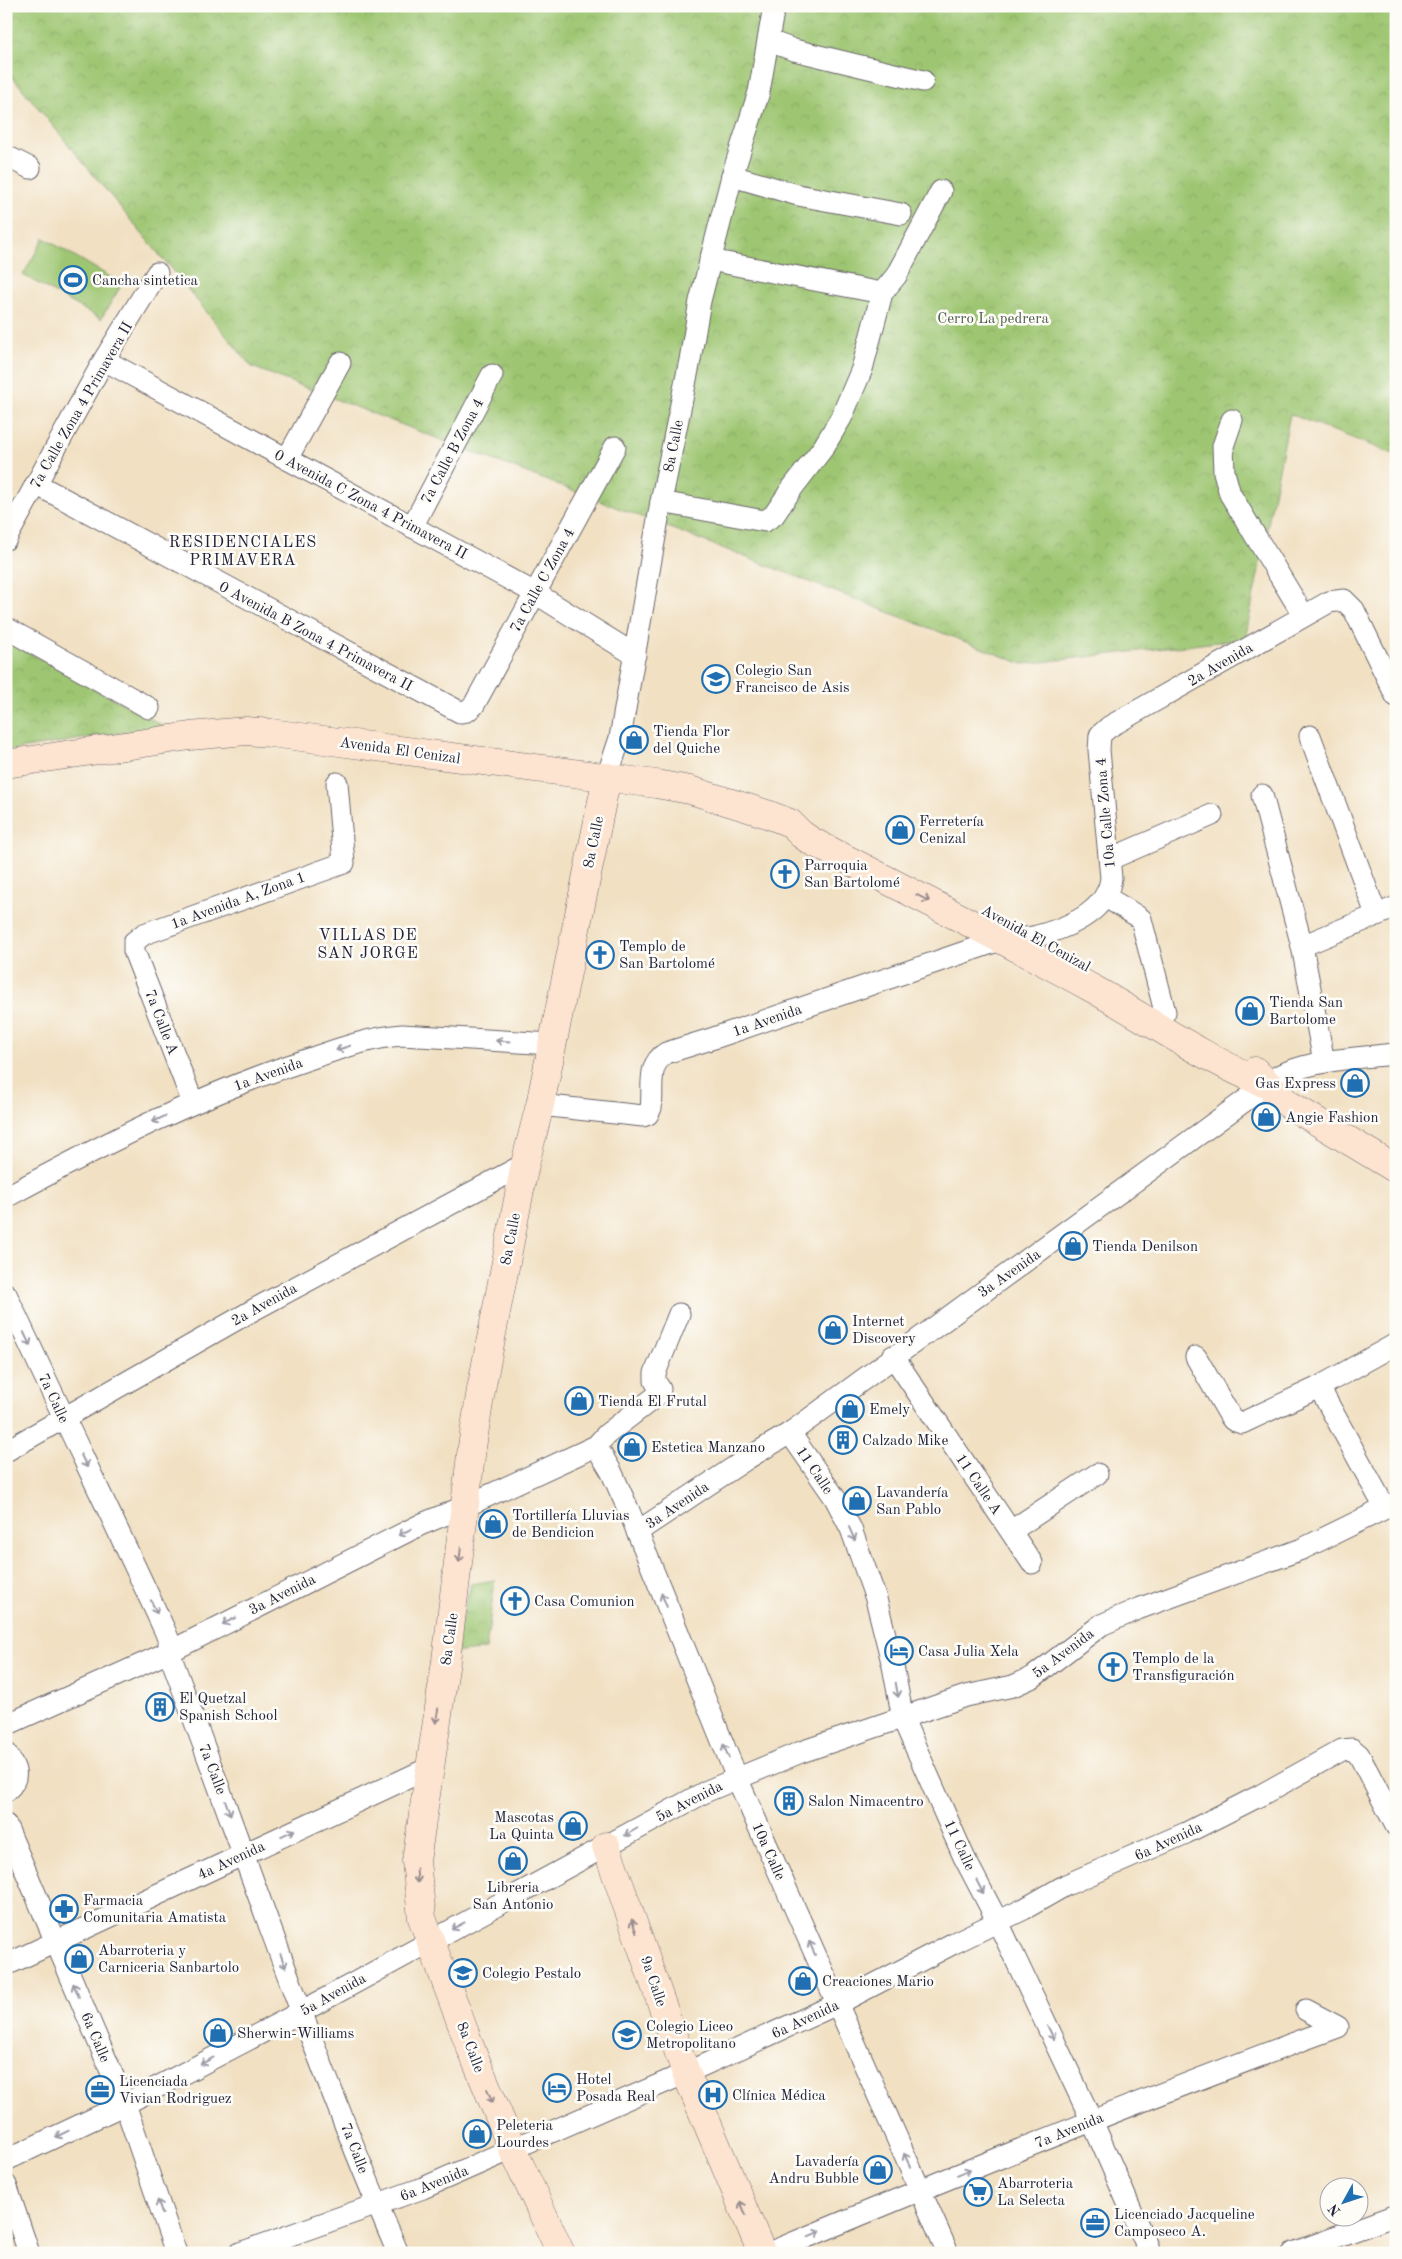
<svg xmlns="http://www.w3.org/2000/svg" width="1402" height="2259" font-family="'Old Standard TT',serif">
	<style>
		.park { fill: url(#park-crowns); stroke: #607456 }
		.pitch { fill: #9ec672; stroke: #607456 }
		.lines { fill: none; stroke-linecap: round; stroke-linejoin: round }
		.street-casing { stroke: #6a646a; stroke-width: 23 }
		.secondary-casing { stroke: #6a646a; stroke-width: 29 }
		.street { stroke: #fff; stroke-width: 21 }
		.secondary { stroke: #fde4d1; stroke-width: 28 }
		.oneway { stroke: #9a8d8e }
		.oneway2 { stroke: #9c9ca7 }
		.labels { text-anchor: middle; stroke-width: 5; stroke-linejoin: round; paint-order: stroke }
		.poi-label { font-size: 15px; fill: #22223b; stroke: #fdfcf7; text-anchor: start }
		.park-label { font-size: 15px; fill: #4d5b4e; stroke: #fdfcf7 }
		.street-label { font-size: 15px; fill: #22223b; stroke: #fdfcf7 }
		.neighbourhood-label { font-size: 16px; letter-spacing: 1px; fill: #22223b; stroke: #fdfcf7 }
	</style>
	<defs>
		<pattern id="park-crowns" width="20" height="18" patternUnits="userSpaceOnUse" patternTransform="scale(1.25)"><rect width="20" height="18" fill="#9ec672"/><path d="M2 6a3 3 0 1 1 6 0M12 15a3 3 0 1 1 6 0" fill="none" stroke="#88aa64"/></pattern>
	</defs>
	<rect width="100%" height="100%" fill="#fdfcf7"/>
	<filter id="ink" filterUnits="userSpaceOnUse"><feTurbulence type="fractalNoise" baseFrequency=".02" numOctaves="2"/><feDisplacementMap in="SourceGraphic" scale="10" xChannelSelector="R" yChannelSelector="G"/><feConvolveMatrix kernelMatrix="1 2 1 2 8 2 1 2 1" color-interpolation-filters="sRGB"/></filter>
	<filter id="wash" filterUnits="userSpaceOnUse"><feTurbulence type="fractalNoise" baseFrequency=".0096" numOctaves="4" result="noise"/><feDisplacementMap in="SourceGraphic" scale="20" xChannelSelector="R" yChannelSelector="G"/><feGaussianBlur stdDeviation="1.12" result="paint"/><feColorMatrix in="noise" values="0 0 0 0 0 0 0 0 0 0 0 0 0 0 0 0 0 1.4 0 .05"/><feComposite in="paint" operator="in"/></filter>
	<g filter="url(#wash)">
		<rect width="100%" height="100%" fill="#f1e0c2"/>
		<g class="park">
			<polygon points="6,6 1396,6 1396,455 1290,414 1245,639 1023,664 252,367 6,69"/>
			<polygon points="6,640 164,726 6,751"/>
			<polygon points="495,1580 486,1649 453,1653 471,1584"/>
		</g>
		<polygon class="pitch" points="44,238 122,284 101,319 23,275"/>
	</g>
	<g filter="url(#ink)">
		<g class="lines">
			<defs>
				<g id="street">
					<polyline points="769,41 794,50 923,81"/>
					<polyline points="6,156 30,168"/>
					<polyline points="732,176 798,195 901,214"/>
					<polyline points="710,260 882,293"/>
					<polyline points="104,360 535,593 635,655"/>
					<polyline points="1232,420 1223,446 1224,472 1230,494 1304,616"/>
					<polyline points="287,459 340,363"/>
					<polyline points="36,484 460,712 467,711 474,705 615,447"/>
					<polyline points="661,502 759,520 765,521 774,515 793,487 823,448 841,418 862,369 882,293 896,276 941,191"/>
					<polyline points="412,527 492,375"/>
					<polyline points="6,539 104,360 157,273"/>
					<polyline points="6,628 149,708"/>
					<polyline points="1310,736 1376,914"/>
					<polyline points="607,777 620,738 661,502 690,360 700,301 732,176 759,92 774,6"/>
					<polyline points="1262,795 1302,946 1324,1062"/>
					<polyline points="1110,859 1212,815"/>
					<path d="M1106,897C1112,901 1138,916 1141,919L1165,1012L1157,1025"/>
					<polyline points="1302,946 1396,907"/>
					<polyline points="193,1103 134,951 134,942 144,934 344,863 337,783"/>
					<path d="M540,1105L643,1116L648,1114L651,1108C654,1089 646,1065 666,1053L714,1038L1003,939C1014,938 1027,939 1037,936C1067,928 1107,912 1111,878L1099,750L1100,735L1109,727L1329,602L1344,600L1354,610L1396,696"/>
					<path d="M6,1197C102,1145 199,1095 303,1061C336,1050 367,1038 402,1035L552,1044"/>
					<path d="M6,1294C58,1407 113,1518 165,1631L169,1641V1652C244,1852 313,2056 398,2253"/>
					<polyline points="893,1356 1032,1563"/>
					<polyline points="1196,1357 1230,1416 1233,1420 1242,1423 1319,1387 1396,1344"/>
					<polyline points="1319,1387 1385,1508"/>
					<polyline points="790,1433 835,1498 851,1529 876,1599 893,1666 903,1719 964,1857 998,1922 1092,2121 1150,2253"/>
					<polyline points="596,1446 611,1471 629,1511 737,1778 948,2253"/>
					<polyline points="6,1451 255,1309 525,1164"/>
					<polyline points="1011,1531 1097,1474"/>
					<path d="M637,1532L748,1458L790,1433L1280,1075C1316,1059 1357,1058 1396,1054"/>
					<polyline points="6,1725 169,1652 422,1524 466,1506 596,1446 607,1434 659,1394 660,1389 655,1381 655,1373 679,1314"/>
					<path d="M6,1753C16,1768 21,1778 6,1791"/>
					<polyline points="6,1825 125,2104 176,2253"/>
					<polyline points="6,1965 429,1768"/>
					<polyline points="6,2160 125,2104 301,2012 707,1791 801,1752 966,1696 1013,1686 1033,1677 1101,1625 1138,1609 1302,1549 1396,1503"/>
					<polyline points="6,2185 29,2253"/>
					<polyline points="240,2253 423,2188 686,2073 837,2004 954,1943 1024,1909 1066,1885 1186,1833 1261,1795 1342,1750 1352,1749 1359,1755 1396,1826"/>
					<path d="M769,2253C957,2174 1146,2097 1338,2027L1306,2010"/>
					<polyline points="1293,2253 1396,2215"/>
				</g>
				<g id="secondary">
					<path d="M6,764L190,736L246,731L271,733L656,784L690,790L767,814L790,823L801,834L811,841C907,890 1003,939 1097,991C1153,1023 1207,1060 1266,1084"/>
					<polyline points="1255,1071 1288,1104 1396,1169"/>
					<polyline points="606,1846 686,2073 762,2253"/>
					<polyline points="561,2253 513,2150 469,2044 422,1918 416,1861 446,1661 472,1447 481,1390 525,1164 540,1105 607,777"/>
				</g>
			</defs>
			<use href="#street" class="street-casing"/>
			<use href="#secondary" class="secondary-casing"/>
			<use href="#street" class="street"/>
			<use href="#secondary" class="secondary"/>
		</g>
		<defs><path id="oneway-shaft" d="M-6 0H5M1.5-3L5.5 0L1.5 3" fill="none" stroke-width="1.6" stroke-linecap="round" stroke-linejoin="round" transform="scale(1.25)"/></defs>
		<g class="oneway">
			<use href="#oneway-shaft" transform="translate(923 898) rotate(27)"/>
			<use href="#oneway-shaft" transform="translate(460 1555) rotate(97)"/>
			<use href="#oneway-shaft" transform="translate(437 1716) rotate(99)"/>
			<use href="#oneway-shaft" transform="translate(417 1876) rotate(87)"/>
			<use href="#oneway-shaft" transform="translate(634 1926) rotate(-109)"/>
			<use href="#oneway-shaft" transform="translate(490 2096) rotate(68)"/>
			<use href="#oneway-shaft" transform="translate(743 2208) rotate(-113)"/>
		</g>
		<g class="oneway2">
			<use href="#oneway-shaft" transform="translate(503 1041) rotate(-176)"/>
			<use href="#oneway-shaft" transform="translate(343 1048) rotate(162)"/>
			<use href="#oneway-shaft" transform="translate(159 1119) rotate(154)"/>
			<use href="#oneway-shaft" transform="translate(27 1339) rotate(65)"/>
			<use href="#oneway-shaft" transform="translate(84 1461) rotate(63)"/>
			<use href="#oneway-shaft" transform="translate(405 1532) rotate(154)"/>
			<use href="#oneway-shaft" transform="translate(852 1534) rotate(66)"/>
			<use href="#oneway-shaft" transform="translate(664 1600) rotate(-112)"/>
			<use href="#oneway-shaft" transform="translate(154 1607) rotate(65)"/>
			<use href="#oneway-shaft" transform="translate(229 1621) rotate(153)"/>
			<use href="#oneway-shaft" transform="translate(897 1690) rotate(80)"/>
			<use href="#oneway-shaft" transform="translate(726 1751) rotate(-112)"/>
			<use href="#oneway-shaft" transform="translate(228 1808) rotate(69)"/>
			<use href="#oneway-shaft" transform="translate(631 1832) rotate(150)"/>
			<use href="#oneway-shaft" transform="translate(288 1833) rotate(-25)"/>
			<use href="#oneway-shaft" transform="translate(980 1887) rotate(62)"/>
			<use href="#oneway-shaft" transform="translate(458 1926) rotate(152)"/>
			<use href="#oneway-shaft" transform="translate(812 1948) rotate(-114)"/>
			<use href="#oneway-shaft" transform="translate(283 1961) rotate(70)"/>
			<use href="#oneway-shaft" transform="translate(76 1990) rotate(-113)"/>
			<use href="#oneway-shaft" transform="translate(1051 2033) rotate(65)"/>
			<use href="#oneway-shaft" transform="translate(207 2061) rotate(152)"/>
			<use href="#oneway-shaft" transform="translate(62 2134) rotate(154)"/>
			<use href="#oneway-shaft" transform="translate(907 2160) rotate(-115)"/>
			<use href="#oneway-shaft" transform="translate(964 2172) rotate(-22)"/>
			<use href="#oneway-shaft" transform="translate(160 2207) rotate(-109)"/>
			<use href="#oneway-shaft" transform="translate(814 2234) rotate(-23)"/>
		</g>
	</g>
	<defs>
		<symbol id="stadium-ring" viewBox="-11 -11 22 22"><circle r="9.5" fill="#fdfcf7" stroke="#1f6fb2" stroke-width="1.5"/><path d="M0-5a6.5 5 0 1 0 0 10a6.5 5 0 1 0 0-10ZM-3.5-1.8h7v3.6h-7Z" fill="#1f6fb2"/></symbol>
		<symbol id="school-ring" viewBox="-11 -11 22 22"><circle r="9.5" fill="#fdfcf7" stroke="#1f6fb2" stroke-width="1.5"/><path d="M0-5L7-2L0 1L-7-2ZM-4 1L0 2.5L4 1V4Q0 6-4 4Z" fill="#1f6fb2"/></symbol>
		<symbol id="shop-ring" viewBox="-11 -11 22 22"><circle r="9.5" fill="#fdfcf7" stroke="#1f6fb2" stroke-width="1.5"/><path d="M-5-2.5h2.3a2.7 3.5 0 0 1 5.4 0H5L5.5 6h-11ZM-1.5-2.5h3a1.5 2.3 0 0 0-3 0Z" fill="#1f6fb2"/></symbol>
		<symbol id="church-ring" viewBox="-11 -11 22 22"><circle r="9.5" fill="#fdfcf7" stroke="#1f6fb2" stroke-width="1.5"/><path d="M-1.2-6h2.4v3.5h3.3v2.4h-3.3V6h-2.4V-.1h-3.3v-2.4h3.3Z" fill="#1f6fb2"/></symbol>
		<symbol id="building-ring" viewBox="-11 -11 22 22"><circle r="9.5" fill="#fdfcf7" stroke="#1f6fb2" stroke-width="1.5"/><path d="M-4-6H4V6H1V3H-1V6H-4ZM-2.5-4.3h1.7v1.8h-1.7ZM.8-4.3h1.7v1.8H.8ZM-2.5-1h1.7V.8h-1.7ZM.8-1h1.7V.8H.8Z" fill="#1f6fb2"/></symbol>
		<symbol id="hotel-ring" viewBox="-11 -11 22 22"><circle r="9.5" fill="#fdfcf7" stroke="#1f6fb2" stroke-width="1.5"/><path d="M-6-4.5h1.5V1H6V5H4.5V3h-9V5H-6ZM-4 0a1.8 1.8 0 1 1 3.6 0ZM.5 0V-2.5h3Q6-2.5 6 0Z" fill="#1f6fb2"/></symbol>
		<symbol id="pharmacy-ring" viewBox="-11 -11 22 22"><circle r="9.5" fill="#fdfcf7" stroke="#1f6fb2" stroke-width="1.5"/><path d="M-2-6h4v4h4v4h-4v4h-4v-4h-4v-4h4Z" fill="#1f6fb2"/></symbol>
		<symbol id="office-ring" viewBox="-11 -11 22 22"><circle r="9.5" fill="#fdfcf7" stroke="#1f6fb2" stroke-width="1.5"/><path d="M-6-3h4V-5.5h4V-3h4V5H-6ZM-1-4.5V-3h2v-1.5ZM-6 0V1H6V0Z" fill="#1f6fb2"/></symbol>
		<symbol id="hospital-ring" viewBox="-11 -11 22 22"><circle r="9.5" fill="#fdfcf7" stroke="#1f6fb2" stroke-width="1.5"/><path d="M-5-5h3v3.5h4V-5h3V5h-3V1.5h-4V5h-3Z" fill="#1f6fb2"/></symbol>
		<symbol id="supermarket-ring" viewBox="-11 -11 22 22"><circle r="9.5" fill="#fdfcf7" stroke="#1f6fb2" stroke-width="1.5"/><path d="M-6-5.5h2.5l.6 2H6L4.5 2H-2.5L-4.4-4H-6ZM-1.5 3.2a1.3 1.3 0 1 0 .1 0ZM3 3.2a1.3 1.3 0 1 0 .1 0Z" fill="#1f6fb2"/></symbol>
	</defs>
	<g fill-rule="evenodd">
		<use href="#stadium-ring" x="57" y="264" width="32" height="32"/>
		<use href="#school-ring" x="700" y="663" width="32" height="32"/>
		<use href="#shop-ring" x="618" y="724" width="32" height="32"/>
		<use href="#shop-ring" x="884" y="814" width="32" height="32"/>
		<use href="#church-ring" x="769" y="858" width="32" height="32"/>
		<use href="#church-ring" x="584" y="939" width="32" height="32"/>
		<use href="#shop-ring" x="1234" y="995" width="32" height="32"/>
		<use href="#shop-ring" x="1339" y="1067" width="32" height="32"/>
		<use href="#shop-ring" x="1250" y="1101" width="32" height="32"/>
		<use href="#shop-ring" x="1057" y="1230" width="32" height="32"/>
		<use href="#shop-ring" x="817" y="1314" width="32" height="32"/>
		<use href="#shop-ring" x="563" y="1385" width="32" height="32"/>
		<use href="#shop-ring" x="834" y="1393" width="32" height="32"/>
		<use href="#building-ring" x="827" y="1424" width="32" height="32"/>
		<use href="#shop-ring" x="616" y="1431" width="32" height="32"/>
		<use href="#shop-ring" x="841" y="1485" width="32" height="32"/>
		<use href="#shop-ring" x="477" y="1508" width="32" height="32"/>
		<use href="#church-ring" x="499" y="1585" width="32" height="32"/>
		<use href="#hotel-ring" x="883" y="1635" width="32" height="32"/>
		<use href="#church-ring" x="1097" y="1651" width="32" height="32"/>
		<use href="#building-ring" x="144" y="1691" width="32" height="32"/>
		<use href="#building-ring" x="773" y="1785" width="32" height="32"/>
		<use href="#shop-ring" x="557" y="1810" width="32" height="32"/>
		<use href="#shop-ring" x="497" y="1845" width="32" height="32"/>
		<use href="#pharmacy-ring" x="48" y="1893" width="32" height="32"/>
		<use href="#shop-ring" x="63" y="1943" width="32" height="32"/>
		<use href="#school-ring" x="447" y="1957" width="32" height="32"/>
		<use href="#shop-ring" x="787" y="1965" width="32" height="32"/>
		<use href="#shop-ring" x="202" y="2017" width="32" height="32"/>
		<use href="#school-ring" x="611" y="2019" width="32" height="32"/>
		<use href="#hotel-ring" x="541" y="2072" width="32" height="32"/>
		<use href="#office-ring" x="84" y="2074" width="32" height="32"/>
		<use href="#hospital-ring" x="697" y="2079" width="32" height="32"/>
		<use href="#shop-ring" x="461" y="2118" width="32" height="32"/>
		<use href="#shop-ring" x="862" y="2154" width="32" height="32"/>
		<use href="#supermarket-ring" x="962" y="2176" width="32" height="32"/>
		<use href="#office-ring" x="1079" y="2207" width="32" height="32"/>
	</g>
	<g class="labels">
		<g class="poi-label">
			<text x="92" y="285">Cancha sintetica</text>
			<text x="735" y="675">Colegio San<tspan x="735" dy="17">Francisco de Asis</tspan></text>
			<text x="653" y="736">Tienda Flor<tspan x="653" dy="17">del Quiche</tspan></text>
			<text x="919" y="826">Ferretería<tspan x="919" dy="17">Cenizal</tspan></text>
			<text x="804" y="870">Parroquia<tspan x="804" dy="17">San Bartolomé</tspan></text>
			<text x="619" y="951">Templo de<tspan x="619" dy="17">San Bartolomé</tspan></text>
			<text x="1269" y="1007">Tienda San<tspan x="1269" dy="17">Bartolome</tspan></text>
			<text x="1336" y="1088" text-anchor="end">Gas Express</text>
			<text x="1285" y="1122">Angie Fashion</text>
			<text x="1092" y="1251">Tienda Denilson</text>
			<text x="852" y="1326">Internet<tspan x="852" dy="17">Discovery</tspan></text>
			<text x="598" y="1406">Tienda El Frutal</text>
			<text x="869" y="1414">Emely</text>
			<text x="862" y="1445">Calzado Mike</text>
			<text x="651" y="1452">Estetica Manzano</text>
			<text x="876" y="1497">Lavandería<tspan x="876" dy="17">San Pablo</tspan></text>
			<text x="512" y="1520">Tortillería Lluvias<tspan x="512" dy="17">de Bendicion</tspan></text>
			<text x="534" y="1606">Casa Comunion</text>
			<text x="918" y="1656">Casa Julia Xela</text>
			<text x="1132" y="1663">Templo de la<tspan x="1132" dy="17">Transfiguración</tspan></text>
			<text x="179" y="1703">El Quetzal<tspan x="179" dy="17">Spanish School</tspan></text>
			<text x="808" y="1806">Salon Nimacentro</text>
			<text x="554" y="1822" text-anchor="end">Mascotas<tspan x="554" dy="17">La Quinta</tspan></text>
			<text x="513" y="1892" text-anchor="middle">Libreria<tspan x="513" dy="17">San Antonio</tspan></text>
			<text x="83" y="1905">Farmacia<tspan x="83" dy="17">Comunitaria Amatista</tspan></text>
			<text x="98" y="1955">Abarroteria y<tspan x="98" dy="17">Carniceria Sanbartolo</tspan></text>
			<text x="482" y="1978">Colegio Pestalo</text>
			<text x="822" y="1986">Creaciones Mario</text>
			<text x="646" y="2031">Colegio Liceo<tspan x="646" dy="17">Metropolitano</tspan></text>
			<text x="237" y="2038">Sherwin-Williams</text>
			<text x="576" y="2084">Hotel<tspan x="576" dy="17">Posada Real</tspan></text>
			<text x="119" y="2086">Licenciada<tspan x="119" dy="17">Vivian Rodriguez</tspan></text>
			<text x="732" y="2100">Clínica Médica</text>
			<text x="496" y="2130">Peleteria<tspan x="496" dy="17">Lourdes</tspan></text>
			<text x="859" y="2166" text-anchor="end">Lavadería<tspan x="859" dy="17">Andru Bubble</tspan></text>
			<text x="997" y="2188">Abarroteria<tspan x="997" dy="17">La Selecta</tspan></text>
			<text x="1114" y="2219">Licenciado Jacqueline<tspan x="1114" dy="17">Camposeco A.</tspan></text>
		</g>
		<g class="park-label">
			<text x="993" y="323">Cerro La pedrera</text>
		</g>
		<g class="street-label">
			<text transform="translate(81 405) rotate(-60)" y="5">7a Calle Zona 4 Primavera II</text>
			<text transform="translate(673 446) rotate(-79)" y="5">8a Calle</text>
			<text transform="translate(452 451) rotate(-62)" y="5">7a Calle B Zona 4</text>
			<text transform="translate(371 504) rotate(28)" y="5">0 Avenida C Zona 4 Primavera II</text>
			<text transform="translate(542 580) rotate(-61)" y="5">7a Calle C Zona 4</text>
			<text transform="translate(316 636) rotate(28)" y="5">0 Avenida B Zona 4 Primavera II</text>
			<text transform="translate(1220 664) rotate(-30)" y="5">2a Avenida</text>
			<text transform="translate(400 750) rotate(8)" y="5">Avenida El Cenizal</text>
			<text transform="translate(1105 813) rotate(-95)" y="5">10a Calle Zona 4</text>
			<text transform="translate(593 842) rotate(-78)" y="5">8a Calle</text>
			<text transform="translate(238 900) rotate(-20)" y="5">1a Avenida A, Zona 1</text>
			<text transform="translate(1036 938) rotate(29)" y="5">Avenida El Cenizal</text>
			<text transform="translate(767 1020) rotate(-19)" y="5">1a Avenida</text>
			<text transform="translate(162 1022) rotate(69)" y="5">7a Calle A</text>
			<text transform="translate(268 1074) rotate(-20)" y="5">1a Avenida</text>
			<text transform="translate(510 1239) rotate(-79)" y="5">8a Calle</text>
			<text transform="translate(1009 1273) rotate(-35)" y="5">3a Avenida</text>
			<text transform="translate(264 1304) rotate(-29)" y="5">2a Avenida</text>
			<text transform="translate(54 1398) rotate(65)" y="5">7a Calle</text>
			<text transform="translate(815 1470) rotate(56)" y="5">11 Calle</text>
			<text transform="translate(979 1484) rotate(56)" y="5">11 Calle A</text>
			<text transform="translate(677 1505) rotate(-34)" y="5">3a Avenida</text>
			<text transform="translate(282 1594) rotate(-27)" y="5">3a Avenida</text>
			<text transform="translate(449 1639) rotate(-82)" y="5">8a Calle</text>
			<text transform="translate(1063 1653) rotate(-37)" y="5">5a Avenida</text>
			<text transform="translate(213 1769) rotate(69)" y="5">7a Calle</text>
			<text transform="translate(689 1801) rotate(-27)" y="5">5a Avenida</text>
			<text transform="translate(1168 1841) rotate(-25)" y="5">6a Avenida</text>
			<text transform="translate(960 1845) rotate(65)" y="5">11 Calle</text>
			<text transform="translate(769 1851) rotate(66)" y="5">10a Calle</text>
			<text transform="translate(231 1860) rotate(-25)" y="5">4a Avenida</text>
			<text transform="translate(654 1981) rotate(71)" y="5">9a Calle</text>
			<text transform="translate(333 1994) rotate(-29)" y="5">5a Avenida</text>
			<text transform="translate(805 2019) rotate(-25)" y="5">6a Avenida</text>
			<text transform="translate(96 2037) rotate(67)" y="5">6a Calle</text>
			<text transform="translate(471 2047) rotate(69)" y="5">8a Calle</text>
			<text transform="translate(1069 2130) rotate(-22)" y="5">7a Avenida</text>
			<text transform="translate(355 2148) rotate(69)" y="5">7a Calle</text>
			<text transform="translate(434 2183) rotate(-22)" y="5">6a Avenida</text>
		</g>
		<g class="neighbourhood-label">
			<text x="243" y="547">RESIDENCIALES<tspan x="243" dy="18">PRIMAVERA</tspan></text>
			<text x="368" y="940">VILLAS DE<tspan x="368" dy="18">SAN JORGE</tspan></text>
		</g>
	</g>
	<rect width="1402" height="2259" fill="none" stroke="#fdfcf7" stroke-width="25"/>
	<g transform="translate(1344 2202) rotate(230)"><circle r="24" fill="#fdfcf7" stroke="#a5a5ac"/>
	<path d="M0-4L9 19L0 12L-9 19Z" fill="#1f6fb2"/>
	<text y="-8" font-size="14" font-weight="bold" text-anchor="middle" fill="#22223b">N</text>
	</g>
</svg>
